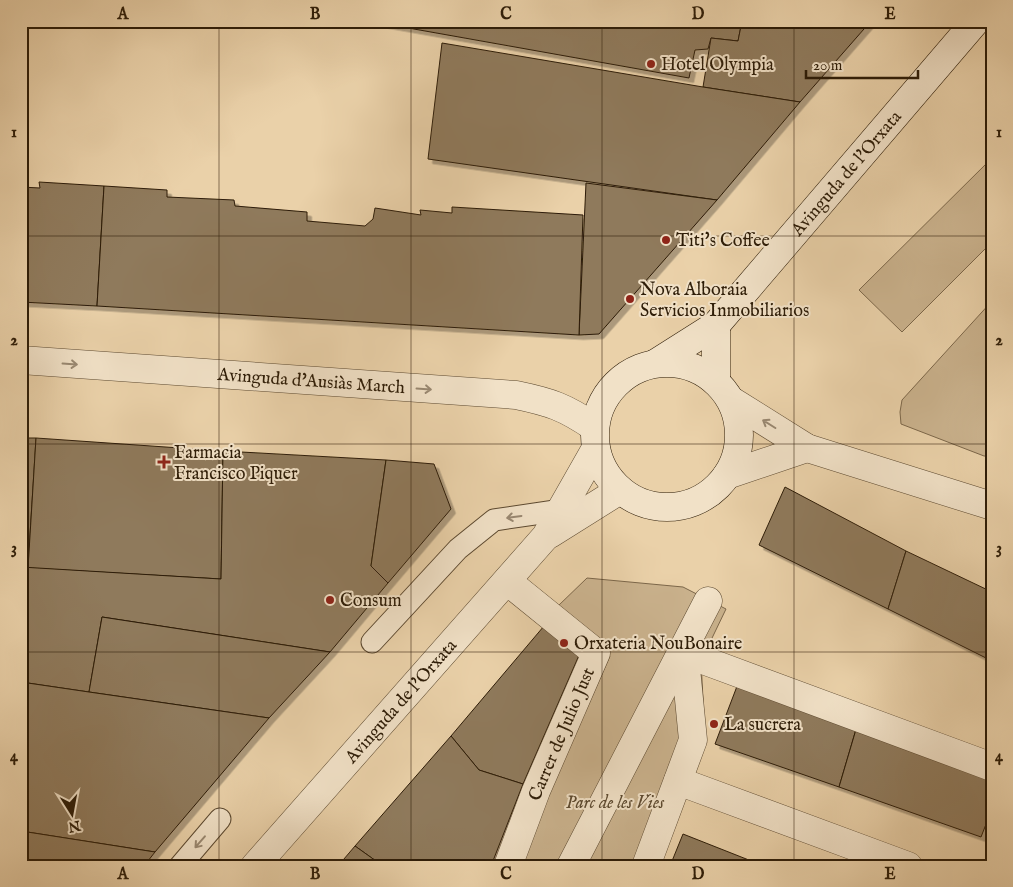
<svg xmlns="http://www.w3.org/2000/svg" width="1013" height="887" font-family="'IM FELL English',serif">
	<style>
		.green { fill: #cab28d; stroke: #7c674a }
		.building { fill: #8f7a5b; stroke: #2d1c07; filter: url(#shadow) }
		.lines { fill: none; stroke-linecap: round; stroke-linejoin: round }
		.service-casing { stroke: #5c4930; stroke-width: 23 }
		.pedestrian-casing { stroke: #5c4930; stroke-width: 29 }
		.minor-casing { stroke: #5c4930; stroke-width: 29 }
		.tertiary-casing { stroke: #5c4930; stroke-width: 29 }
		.secondary-casing { stroke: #2d1c07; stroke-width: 29 }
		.service { stroke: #f1e1c7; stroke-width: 21 }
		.pedestrian { stroke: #f1e1c7; stroke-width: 28 }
		.minor { stroke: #f1e1c7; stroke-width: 28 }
		.tertiary { stroke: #f1e1c7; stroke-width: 28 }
		.secondary { stroke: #f1e1c7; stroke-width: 28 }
		.oneway { stroke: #998871 }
		.grid { fill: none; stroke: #2d1c07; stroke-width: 1; stroke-opacity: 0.55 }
		.poi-dot { fill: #8f2418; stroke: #f1e1c7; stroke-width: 2 }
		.labels { text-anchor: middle; stroke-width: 4; stroke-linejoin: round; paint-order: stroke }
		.poi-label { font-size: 18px; fill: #2d1c07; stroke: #f1e1c7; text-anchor: start }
		.street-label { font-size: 18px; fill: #2d1c07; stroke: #f1e1c7 }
		.park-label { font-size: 18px; font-style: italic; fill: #5c492f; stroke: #f1e1c7 }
		.neatline { fill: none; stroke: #2d1c07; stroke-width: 2 }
		.grid-label { font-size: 16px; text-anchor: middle; font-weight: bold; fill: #2d1c07 }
	</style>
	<defs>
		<filter id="shadow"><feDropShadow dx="4.5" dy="4.5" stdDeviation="0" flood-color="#0004"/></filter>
	</defs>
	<rect width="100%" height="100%" fill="#ead1a9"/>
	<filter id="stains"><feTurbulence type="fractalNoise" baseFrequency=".004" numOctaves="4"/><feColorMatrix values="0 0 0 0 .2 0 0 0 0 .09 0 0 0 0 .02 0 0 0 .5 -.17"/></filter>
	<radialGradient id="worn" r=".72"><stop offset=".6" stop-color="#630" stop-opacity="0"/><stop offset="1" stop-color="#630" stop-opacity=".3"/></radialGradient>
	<g class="green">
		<polygon points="992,158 992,242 902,332 859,290"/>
		<polygon points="992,301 992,456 984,456 901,424 900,412 902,400"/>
		<polygon points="587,578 683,587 726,609 701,661 705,737 660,866 516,866 610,656 558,606"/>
	</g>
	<g class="building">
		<polygon points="369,21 742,21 738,41 711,38 708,49 695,50 689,78"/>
		<polygon points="742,21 871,21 800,102 703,87 711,38 738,41"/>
		<polygon points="442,43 703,87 800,102 717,200 428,159"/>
		<polygon points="39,182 104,186 97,306 21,302 21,187 40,188"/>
		<polygon points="586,183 717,200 599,334 579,335"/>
		<polygon points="104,186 167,190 167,197 234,200 235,206 307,212 307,221 365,226 373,219 375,208 421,215 420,210 452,213 452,207 583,215 579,335 97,306"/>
		<polygon points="21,438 36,438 28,568 21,567"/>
		<polygon points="36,438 223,451 221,579 28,568"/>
		<polygon points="223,451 386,460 371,566 388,583 330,652 102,617 89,692 21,682 21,567 221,579"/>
		<polygon points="386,460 434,464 451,509 388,583 371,566"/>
		<polygon points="785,487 906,551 888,609 759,545"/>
		<polygon points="906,551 992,592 992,661 888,609"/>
		<polygon points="102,617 330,652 269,718 89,692"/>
		<polygon points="544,626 580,653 523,784 479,770 451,736"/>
		<polygon points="739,681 857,726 839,787 715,744"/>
		<polygon points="21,682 89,692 269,718 155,852 21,831"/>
		<polygon points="857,726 992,775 992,809 981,837 839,787"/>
		<polygon points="451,736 479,770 523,784 491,866 383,866 355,846"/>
		<polygon points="21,831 155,852 144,866 21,866"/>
		<polygon points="683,834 764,866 670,866"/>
		<polygon points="355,846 383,866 338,866"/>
	</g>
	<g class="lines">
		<defs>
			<g id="service">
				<polyline points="372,642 458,549 494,520 562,510"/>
				<polyline points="180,866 220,819"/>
			</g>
			<g id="pedestrian">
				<polyline points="684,653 992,767"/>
				<polyline points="571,866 708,601"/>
				<polyline points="646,866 693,740 684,648"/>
			</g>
			<g id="minor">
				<path id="s1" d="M21,360L516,395C550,402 565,407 594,427"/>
				<polyline points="550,534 620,490"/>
				<polyline points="507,581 596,653 536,791 508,866"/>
				<polyline points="678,781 908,866"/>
				<path id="s2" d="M255,866L546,536L595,450"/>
			</g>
			<g id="tertiary">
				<polyline points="732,401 807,448 992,506"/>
				<polyline points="727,475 807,448"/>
			</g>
			<g id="secondary">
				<polyline points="716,325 716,381"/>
				<circle cx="667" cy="435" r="72"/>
				<path id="s3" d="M656,363L716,325L976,21"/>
			</g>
		</defs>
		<use href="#service" class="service-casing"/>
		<use href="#pedestrian" class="pedestrian-casing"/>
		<use href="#minor" class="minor-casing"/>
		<use href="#tertiary" class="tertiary-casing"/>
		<use href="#secondary" class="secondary-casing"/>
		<use href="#service" class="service"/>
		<use href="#pedestrian" class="pedestrian"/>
		<use href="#minor" class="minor"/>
		<use href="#tertiary" class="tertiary"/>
		<use href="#secondary" class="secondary"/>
	</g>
	<defs><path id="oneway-shaft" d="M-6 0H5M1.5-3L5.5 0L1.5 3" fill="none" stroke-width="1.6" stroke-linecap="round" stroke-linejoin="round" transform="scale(1.25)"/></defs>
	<g class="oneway">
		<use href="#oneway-shaft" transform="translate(70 364) rotate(4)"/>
		<use href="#oneway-shaft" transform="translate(424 389) rotate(4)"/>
		<use href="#oneway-shaft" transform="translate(769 424) rotate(-148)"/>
		<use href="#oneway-shaft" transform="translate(514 517) rotate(172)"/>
		<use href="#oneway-shaft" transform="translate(200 842) rotate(131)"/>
	</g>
	<path class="grid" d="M219,21V866M411,21V866M602,21V866M794,21V866M21,236H992M21,444H992M21,652H992"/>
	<g class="poi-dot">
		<circle cx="651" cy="64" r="5"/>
		<circle cx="666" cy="240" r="5"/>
		<circle cx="630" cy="299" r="5"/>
		<path d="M161.5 454.5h5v5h5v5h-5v5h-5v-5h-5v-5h5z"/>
		<circle cx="330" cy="600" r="5"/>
		<circle cx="564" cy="643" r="5"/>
		<circle cx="714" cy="724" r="5"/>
	</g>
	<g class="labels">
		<g class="poi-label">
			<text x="661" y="70">Hotel Olympia</text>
			<text x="676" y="246">Titi's Coffee</text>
			<text x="640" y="295">Nova Alboraia<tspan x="640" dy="21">Servicios Inmobiliarios</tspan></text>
			<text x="174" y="458">Farmacia<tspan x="174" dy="21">Francisco Piquer</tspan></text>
			<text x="340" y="606">Consum</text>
			<text x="574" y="649">Orxateria NouBonaire</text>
			<text x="724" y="730">La sucrera</text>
		</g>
		<g class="street-label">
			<text dy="6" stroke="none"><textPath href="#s3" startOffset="271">Avinguda de l'Orxata</textPath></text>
			<text dy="6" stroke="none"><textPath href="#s1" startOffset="291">Avinguda d'Ausiàs March</textPath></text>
			<text dy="6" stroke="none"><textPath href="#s2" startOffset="220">Avinguda de l'Orxata</textPath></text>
			<text transform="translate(561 734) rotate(-67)" y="6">Carrer de Julio Just</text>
		</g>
		<g class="park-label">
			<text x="615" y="808">Parc de les Vies</text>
		</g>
	</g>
	<rect width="1013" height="887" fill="none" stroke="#ead1a9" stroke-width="55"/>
	<g transform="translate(72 814) rotate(169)" stroke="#f1e1c7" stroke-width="4" paint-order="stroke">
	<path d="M0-4L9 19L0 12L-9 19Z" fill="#2d1c07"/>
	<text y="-8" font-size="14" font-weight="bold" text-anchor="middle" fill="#2d1c07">N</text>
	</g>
	<path d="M806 70v8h112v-8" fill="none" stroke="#2d1c07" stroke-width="2.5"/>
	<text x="813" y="70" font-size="15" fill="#2d1c07" stroke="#f1e1c7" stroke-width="4" paint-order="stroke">20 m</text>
	<rect x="28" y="28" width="958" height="832" class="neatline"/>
	<g class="grid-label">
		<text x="123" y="19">A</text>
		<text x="315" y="19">B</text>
		<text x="506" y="19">C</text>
		<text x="698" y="19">D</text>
		<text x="890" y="19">E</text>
		<text x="14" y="137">1</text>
		<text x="999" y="137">1</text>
		<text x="14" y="345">2</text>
		<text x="999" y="345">2</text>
		<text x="14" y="553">3</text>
		<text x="999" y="553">3</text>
		<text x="14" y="761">4</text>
		<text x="999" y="761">4</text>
		<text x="123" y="879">A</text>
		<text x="315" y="879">B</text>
		<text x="506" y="879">C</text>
		<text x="698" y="879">D</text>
		<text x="890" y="879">E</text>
	</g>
	<rect width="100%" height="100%" filter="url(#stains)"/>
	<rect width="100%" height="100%" fill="url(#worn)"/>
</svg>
